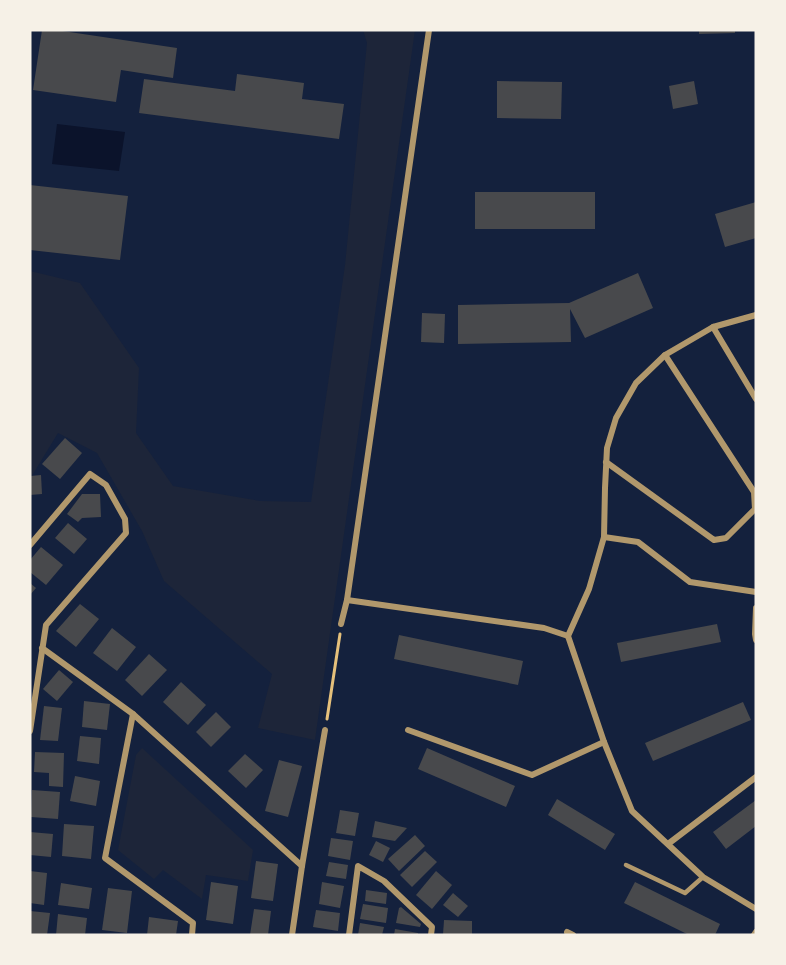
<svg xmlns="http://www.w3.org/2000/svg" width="786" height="965" font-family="'Archivo Narrow',sans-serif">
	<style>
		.green { fill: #1d2539 }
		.water { fill: #0b132b }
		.building { fill: #48494c }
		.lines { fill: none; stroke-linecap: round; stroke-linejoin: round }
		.path { stroke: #e5c07b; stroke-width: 3 }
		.service { stroke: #b1986c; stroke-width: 4.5 }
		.minor { stroke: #b1986c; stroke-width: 6 }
	</style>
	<rect width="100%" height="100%" fill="#14213d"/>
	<g class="green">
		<polygon points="363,30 415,30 315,740 258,728 272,674 164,581 142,531 97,453 58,433 30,479 30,271 80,283 139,368 136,433 173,486 260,501 311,502 345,265 367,43"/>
		<polygon points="142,748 253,850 248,881 206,875 202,899 163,870 154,879 118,850 136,755"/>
	</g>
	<polygon class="water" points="57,124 125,132 119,171 52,164"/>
	<g class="building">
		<polygon points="42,30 56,30 177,48 173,78 121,70 116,102 33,90"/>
		<polygon points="699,30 735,30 735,33 699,34"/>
		<polygon points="237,74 304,83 302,99 344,104 339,139 139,113 144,79 235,91"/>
		<polygon points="497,81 562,82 561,119 497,118"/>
		<polygon points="694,81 698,104 673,109 669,86"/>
		<polygon points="30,185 128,196 120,260 30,250"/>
		<rect x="475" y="192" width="120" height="37"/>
		<polygon points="756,202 756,238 725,247 715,214"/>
		<polygon points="638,273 653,308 585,338 570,309 571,342 458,344 458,305 569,303"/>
		<polygon points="422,313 445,314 444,343 421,342"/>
		<polygon points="65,438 82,453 60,479 42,464"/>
		<polygon points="41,475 42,494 30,495 30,476"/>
		<polygon points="82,494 100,494 101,517 82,518 78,522 67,514"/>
		<polygon points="68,523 87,539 74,554 55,538"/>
		<polygon points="41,547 63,565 46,585 30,572 30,560"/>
		<polygon points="30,583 36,588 30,595"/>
		<polygon points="80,604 99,619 76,647 56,631"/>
		<polygon points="717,624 721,642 621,662 617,643"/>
		<polygon points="112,628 136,647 117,671 93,653"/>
		<polygon points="399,635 523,661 518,685 394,659"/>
		<polygon points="149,654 167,670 142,696 125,680"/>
		<polygon points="59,670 73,682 57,701 43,689"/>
		<polygon points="181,682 206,705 188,725 163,702"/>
		<polygon points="84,701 110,704 107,730 82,727"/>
		<polygon points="743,702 751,720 653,761 645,743"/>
		<polygon points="44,706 62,708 58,741 40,740"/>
		<polygon points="216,712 231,727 211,747 196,732"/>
		<polygon points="80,736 101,738 99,764 77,761"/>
		<polygon points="427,748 515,786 506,807 418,769"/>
		<polygon points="35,752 64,753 63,787 49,786 49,773 34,772"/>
		<polygon points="245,754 263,770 246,788 228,771"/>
		<polygon points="279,760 302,766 288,817 265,811"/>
		<polygon points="75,776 100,781 96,806 70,801"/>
		<polygon points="32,790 60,792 58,819 31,817"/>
		<polygon points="557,799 615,834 605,850 548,815"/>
		<polygon points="756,800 756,826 726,849 713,832"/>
		<polygon points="340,810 359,813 355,836 336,833"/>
		<polygon points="375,821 407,828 395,841 372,837"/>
		<polygon points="64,824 94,826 91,859 62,856"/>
		<polygon points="30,832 53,834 51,857 30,855"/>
		<polygon points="415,835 425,846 399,871 388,859"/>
		<polygon points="331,838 353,841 350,860 328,856"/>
		<polygon points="376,841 390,848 383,862 369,855"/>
		<polygon points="425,851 437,862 412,887 400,875"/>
		<polygon points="256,861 278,864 273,901 251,898"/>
		<polygon points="329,862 348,865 346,879 326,876"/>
		<polygon points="30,871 47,873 44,905 30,903"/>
		<polygon points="436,871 452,885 432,909 416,895"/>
		<polygon points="211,882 238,886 233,924 206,920"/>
		<polygon points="322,882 344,886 340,908 319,904"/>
		<polygon points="635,882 720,924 715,935 689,935 624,903"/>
		<polygon points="61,883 92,888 89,909 58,905"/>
		<polygon points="108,888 132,891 127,933 102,930"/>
		<polygon points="366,890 387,893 386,904 365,901"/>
		<polygon points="453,893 468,906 458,917 443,905"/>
		<polygon points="363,904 388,908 386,923 360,919"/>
		<polygon points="401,907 421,924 420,927 396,923 399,908"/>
		<polygon points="254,909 271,911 268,935 250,935"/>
		<polygon points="316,910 340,913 338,931 313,927"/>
		<polygon points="30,911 50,913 47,935 30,935"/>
		<polygon points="58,914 87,918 85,935 56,935"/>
		<polygon points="149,917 178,921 176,935 147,935"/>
		<polygon points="444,920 472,921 472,935 443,935"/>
		<polygon points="360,923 384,927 382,935 358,935"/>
		<polygon points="395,929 418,933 418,935 394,935"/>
	</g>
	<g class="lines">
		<polyline class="path" points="327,719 340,634"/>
		<polyline class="service" points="626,865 685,893 703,877"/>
		<g class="minor">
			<polyline points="756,315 713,327 665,355 636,383 616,418 607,448 605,488 604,537 589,589 568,636 604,742 632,811 703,877 756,909"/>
			<polyline points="713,327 756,399"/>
			<polyline points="606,462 714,540 726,538 755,509 754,492 665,355"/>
			<polyline points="604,537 638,542 690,582 756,592"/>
			<polyline points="30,545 90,474 106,485 125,519 126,533 46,625 30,731"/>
			<polyline points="347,600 544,628 568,636"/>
			<polyline points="756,608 755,634 756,640"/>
			<polyline points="341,624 347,600 429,30"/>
			<polyline points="42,648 133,714 302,866"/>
			<polyline points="133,714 105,858 193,923 192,935"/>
			<polyline points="408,730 532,775 604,742"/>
			<polyline points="668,844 756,777"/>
			<polyline points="567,932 573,935"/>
			<polyline points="292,935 302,866 325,730"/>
			<polyline points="349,935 358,866 384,881 432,927 431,935"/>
			<polyline points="754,935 756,932"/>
		</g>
	</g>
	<rect width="786" height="965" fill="none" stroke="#f6f1e7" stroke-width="63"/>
</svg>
